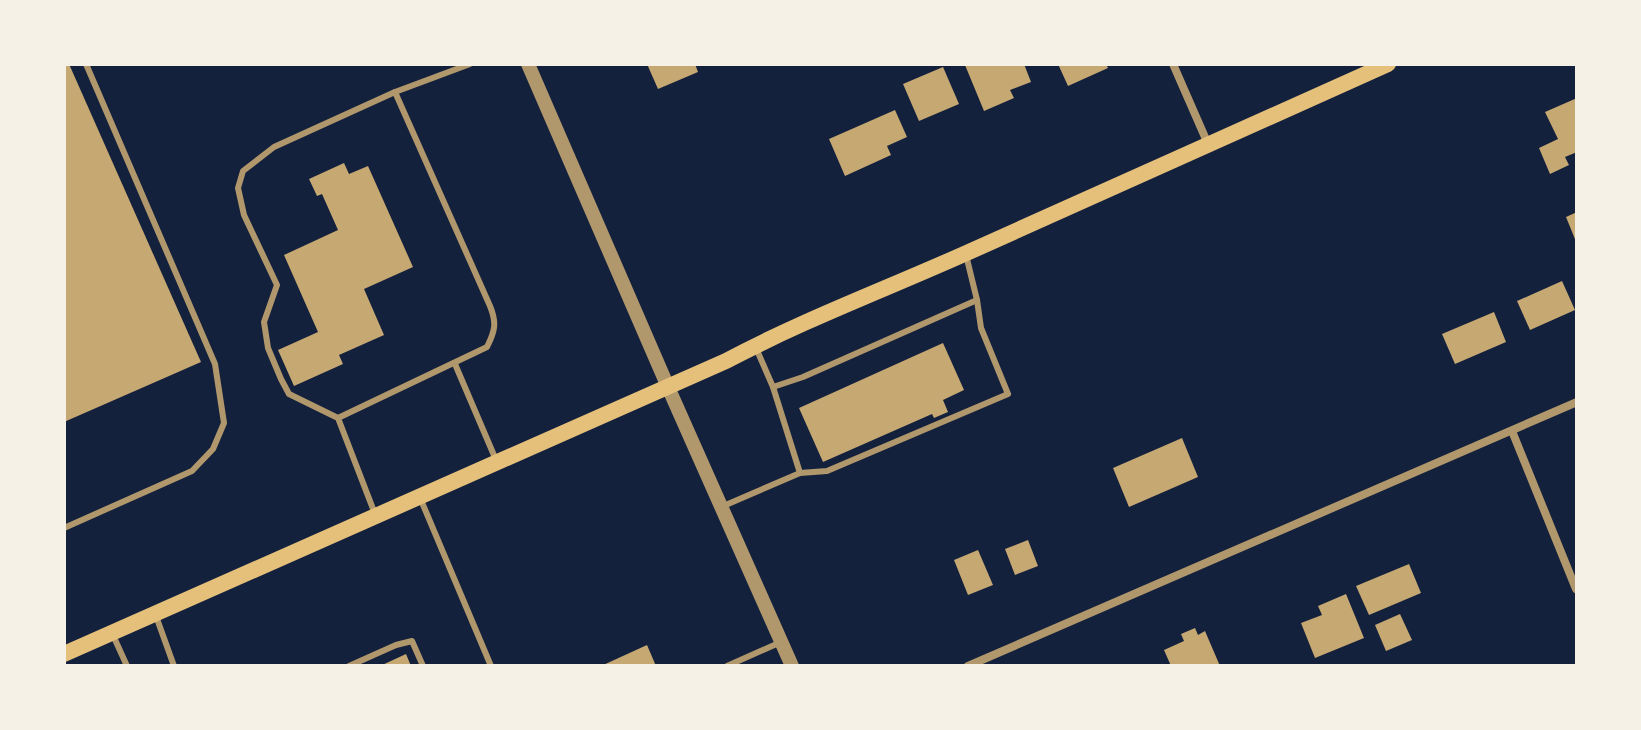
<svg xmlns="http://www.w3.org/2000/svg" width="1641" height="730" font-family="Mulish,sans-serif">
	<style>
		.building { fill: #c6a872 }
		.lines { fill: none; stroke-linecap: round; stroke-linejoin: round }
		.service { stroke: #b1986c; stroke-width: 6 }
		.minor { stroke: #b1986c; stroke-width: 8 }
		.tertiary { stroke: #b1986c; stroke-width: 14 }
		.secondary { stroke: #e5c07b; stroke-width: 16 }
	</style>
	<rect width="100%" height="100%" fill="#14213d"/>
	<g class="building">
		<polygon points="64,64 69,64 201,362 64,422"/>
		<polygon points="647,64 695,64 698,72 658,89"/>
		<polygon points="967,64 1024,64 1031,82 1010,90 1014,98 984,111 965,65"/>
		<polygon points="1058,64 1106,64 1108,68 1068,86"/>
		<polygon points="943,67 959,104 919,121 903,84"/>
		<polygon points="1577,98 1577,152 1565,157 1569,165 1550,174 1539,148 1558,139 1545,112"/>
		<polygon points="895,110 907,137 887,146 891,155 845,176 829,139"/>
		<polygon points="344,163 349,174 368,166 413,267 364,289 384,335 339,355 343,364 294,386 278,350 318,332 284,255 338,230 322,194 317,196 309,179"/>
		<polygon points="1577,212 1577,244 1566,217"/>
		<polygon points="1562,281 1575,310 1530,330 1517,301"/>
		<polygon points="1494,312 1506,342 1455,364 1442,334"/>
		<polygon points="943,343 964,390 943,400 948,412 934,418 932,414 823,462 799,408"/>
		<polygon points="1182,438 1198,477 1129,507 1113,468"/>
		<polygon points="1028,540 1038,566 1015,575 1005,549"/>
		<polygon points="978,550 993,585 968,595 954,560"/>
		<polygon points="1409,564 1421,593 1369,615 1356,586"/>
		<polygon points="1346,594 1364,638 1315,658 1301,623 1322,615 1318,606"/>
		<polygon points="1400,614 1412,640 1386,651 1375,625"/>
		<polygon points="1195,628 1198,635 1205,631 1220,666 1171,666 1164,650 1184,641 1181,634"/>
		<polygon points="647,645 656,666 601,666"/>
		<polygon points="406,654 411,666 380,666"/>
	</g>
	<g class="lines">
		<g class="service">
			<polyline points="756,348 773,387 800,473"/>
			<polyline points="455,364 496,460"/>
			<polyline points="773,387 803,377 977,300"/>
			<path d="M338,418L487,347C495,331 497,323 490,306L395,92L470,64"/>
			<polyline points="421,500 491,666"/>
			<polyline points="721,507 800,473 827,471 1008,394 981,328 977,300 966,255"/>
			<polyline points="375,514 338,418 289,394 281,379 268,348 264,322 277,285 244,215 238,188 243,171 274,147 395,92"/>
			<polyline points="64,528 192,471 213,449 224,423 215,364 86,64"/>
			<polyline points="156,616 174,666"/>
			<polyline points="112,633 127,666"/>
			<polyline points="349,666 396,645 412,641 423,666"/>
			<polyline points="727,666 781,642"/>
		</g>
		<g class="minor">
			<polyline points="1173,64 1208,144"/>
			<polyline points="1512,431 1576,589"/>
			<polyline points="968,666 1577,402"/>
		</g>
		<polyline class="tertiary" points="528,64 668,387 792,666"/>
		<path class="secondary" d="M64,654L726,361C805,319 889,288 971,251C1110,189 1249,126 1388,64"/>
	</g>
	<rect width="1641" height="730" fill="none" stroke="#f6f1e7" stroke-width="132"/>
</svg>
